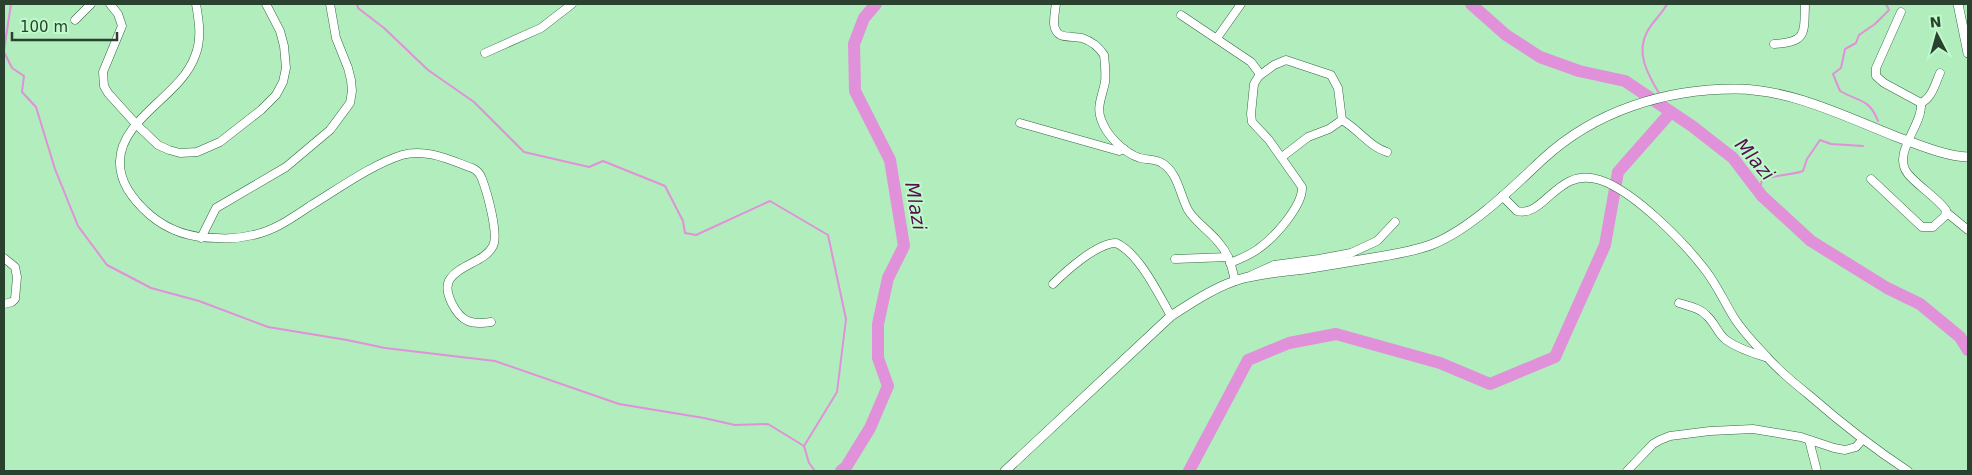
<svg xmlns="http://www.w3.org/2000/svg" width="1972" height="475" font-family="'DejaVu Sans',sans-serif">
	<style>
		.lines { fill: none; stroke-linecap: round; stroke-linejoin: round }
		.stream { stroke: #e091d9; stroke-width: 2 }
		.river { stroke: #e091d9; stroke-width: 12 }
		.minor-casing { stroke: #326a40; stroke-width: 9 }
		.tertiary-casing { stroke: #326a40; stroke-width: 10 }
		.minor { stroke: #fff; stroke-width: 8 }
		.tertiary { stroke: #fff; stroke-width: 9 }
		.labels { text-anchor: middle; stroke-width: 4; stroke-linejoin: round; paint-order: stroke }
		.water-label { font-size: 19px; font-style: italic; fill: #560f53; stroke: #bffbca }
	</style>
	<rect width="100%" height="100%" fill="#b2edbd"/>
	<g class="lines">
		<g class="stream">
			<polyline points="357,4 358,8 384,28 428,70 474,102 524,152 589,167 603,161 665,186 683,221 685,233 696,235 770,201 828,235 846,319 837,392 804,446"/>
			<polyline points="4,50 11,4"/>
			<polyline points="4,52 12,68 24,76 22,92 36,107 55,169 78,226 107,265 151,288 199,301 268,327 347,340 385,348 495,361 619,404 704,418 735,425 768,424 804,446 809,463 815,471"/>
			<path d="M1660,95C1649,76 1635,54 1647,32C1652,22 1662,14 1667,4"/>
			<polyline points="1663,101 1668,109"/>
			<path d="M1878,121C1869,98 1859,102 1840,91L1833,74L1841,68L1845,49L1856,43L1859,35L1875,24L1889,10L1886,4"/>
			<path d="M1759,192L1762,180C1775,174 1789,176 1803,171L1807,159L1820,140L1831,144L1863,146"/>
		</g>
		<g class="river">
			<polyline points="1471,4 1506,35 1540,57 1579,71 1625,81 1692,126 1733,158 1762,196 1811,241 1887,288 1920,304 1960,337 1968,350"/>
			<polyline points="841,471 846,467 870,428 888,386 878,358 878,324 888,278 904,246 890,160 855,91 854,44 864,18 876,4"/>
			<polyline points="1189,471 1248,360 1289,343 1336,334 1440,363 1490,384 1555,357 1605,245 1618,172 1671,112"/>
		</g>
		<defs>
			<g id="minor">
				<polyline points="110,4 118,14 122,26 103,72 104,86 108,93 136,124 158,145 169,150 180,153 197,152 220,142 261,110 276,95 283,82 286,68 284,46 280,31 266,4"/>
				<path d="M196,4C199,21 202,39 195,56C181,96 121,118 120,161C119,183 134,201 150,215C169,231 191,238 216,238C228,239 241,238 253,235C274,231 292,218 310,206C338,189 371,165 402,155C426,148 450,160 472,168C477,170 480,173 482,179C487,192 499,234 493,246C485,262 460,264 450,279C442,291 456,316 468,321C475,324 484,323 491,322"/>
				<path d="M1056,4C1055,10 1054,17 1054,24C1056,41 1071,35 1082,38C1091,41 1099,47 1104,55C1105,64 1106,73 1105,82C1103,94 1096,107 1101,119C1106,135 1124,153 1140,158C1148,160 1156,159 1162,163C1178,173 1180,195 1188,210C1196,223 1210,231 1219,243C1229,254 1232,267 1235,281"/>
				<path d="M1181,15L1251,62L1260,74L1254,84L1251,114L1252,122L1269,140L1302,187C1303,206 1274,238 1258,249C1250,255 1240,259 1230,263"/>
				<polyline points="75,20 91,4"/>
				<polyline points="1217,38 1241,4"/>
				<path d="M1774,44C1807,42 1804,34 1805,4"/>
				<polyline points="485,53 541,28 572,4"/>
				<path d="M1259,76L1274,65L1286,60L1331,75L1338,88L1342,120C1358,129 1370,147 1387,152"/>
				<path d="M1921,103C1932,98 1935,84 1940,73"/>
				<polyline points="1020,123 1119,151 1124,149"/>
				<polyline points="1282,157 1308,137 1329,129 1342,120"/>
				<path d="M1871,179L1922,227H1933L1945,216L1946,210C1935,196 1919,187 1908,174C1891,153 1923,126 1921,103L1884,83L1876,76V68L1901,12"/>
				<path d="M1502,196L1517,211C1545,218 1557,166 1600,180C1634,191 1684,242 1706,271C1716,284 1724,301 1733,316C1742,331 1755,344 1767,357C1779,371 1794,383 1809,395C1841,423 1873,448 1908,471"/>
				<polyline points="1946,212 1968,230"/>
				<polyline points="201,238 216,208 286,167 330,130 350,103 352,91 351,80 348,68 336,38 330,4"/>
				<polyline points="4,258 15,267 17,277 15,299 12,302 4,304"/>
				<polyline points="1175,259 1228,257"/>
				<polyline points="1252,275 1274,265 1319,259 1351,253 1377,241 1395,222"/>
				<path d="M1053,284C1066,271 1097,243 1116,243C1139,253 1159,295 1171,316"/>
				<path d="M1679,303C1689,306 1700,308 1707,316C1715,323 1718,334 1726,340C1737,348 1752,353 1765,357"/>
				<polyline points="1809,440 1817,471"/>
				<polyline points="1627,471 1653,444 1660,440 1670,436 1710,431 1753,429 1801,437 1834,448 1845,450 1856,447 1862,440"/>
			</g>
			<g id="tertiary">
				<polyline points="1958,4 1968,53"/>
				<path d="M1005,471L1171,316C1194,301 1218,285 1244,278C1264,273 1285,271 1305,269C1329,265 1354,261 1378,257C1397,254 1415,251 1433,244C1472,228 1512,188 1543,159C1595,111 1665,89 1735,89C1791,89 1846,117 1897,137C1920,145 1944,156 1968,157"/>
			</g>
		</defs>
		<use href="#minor" class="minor-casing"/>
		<use href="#tertiary" class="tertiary-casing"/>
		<use href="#minor" class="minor"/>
		<use href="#tertiary" class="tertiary"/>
	</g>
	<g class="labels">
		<g class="water-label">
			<text transform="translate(1755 159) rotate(49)" y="7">Mlazi</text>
			<text transform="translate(916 206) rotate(80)" y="7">Mlazi</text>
		</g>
	</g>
	<rect width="1972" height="475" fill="none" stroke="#29412e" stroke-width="10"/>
	<g transform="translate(1937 35) rotate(354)" stroke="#bffbca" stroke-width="4" paint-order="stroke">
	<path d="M0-4L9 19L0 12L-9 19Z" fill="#29412e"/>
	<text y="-8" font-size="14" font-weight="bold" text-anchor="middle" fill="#29412e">N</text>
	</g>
	<path d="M12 32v8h105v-8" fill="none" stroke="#29412e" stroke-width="2.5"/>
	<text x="20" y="32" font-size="15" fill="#29412e" stroke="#bffbca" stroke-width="4" paint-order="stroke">100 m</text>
</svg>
